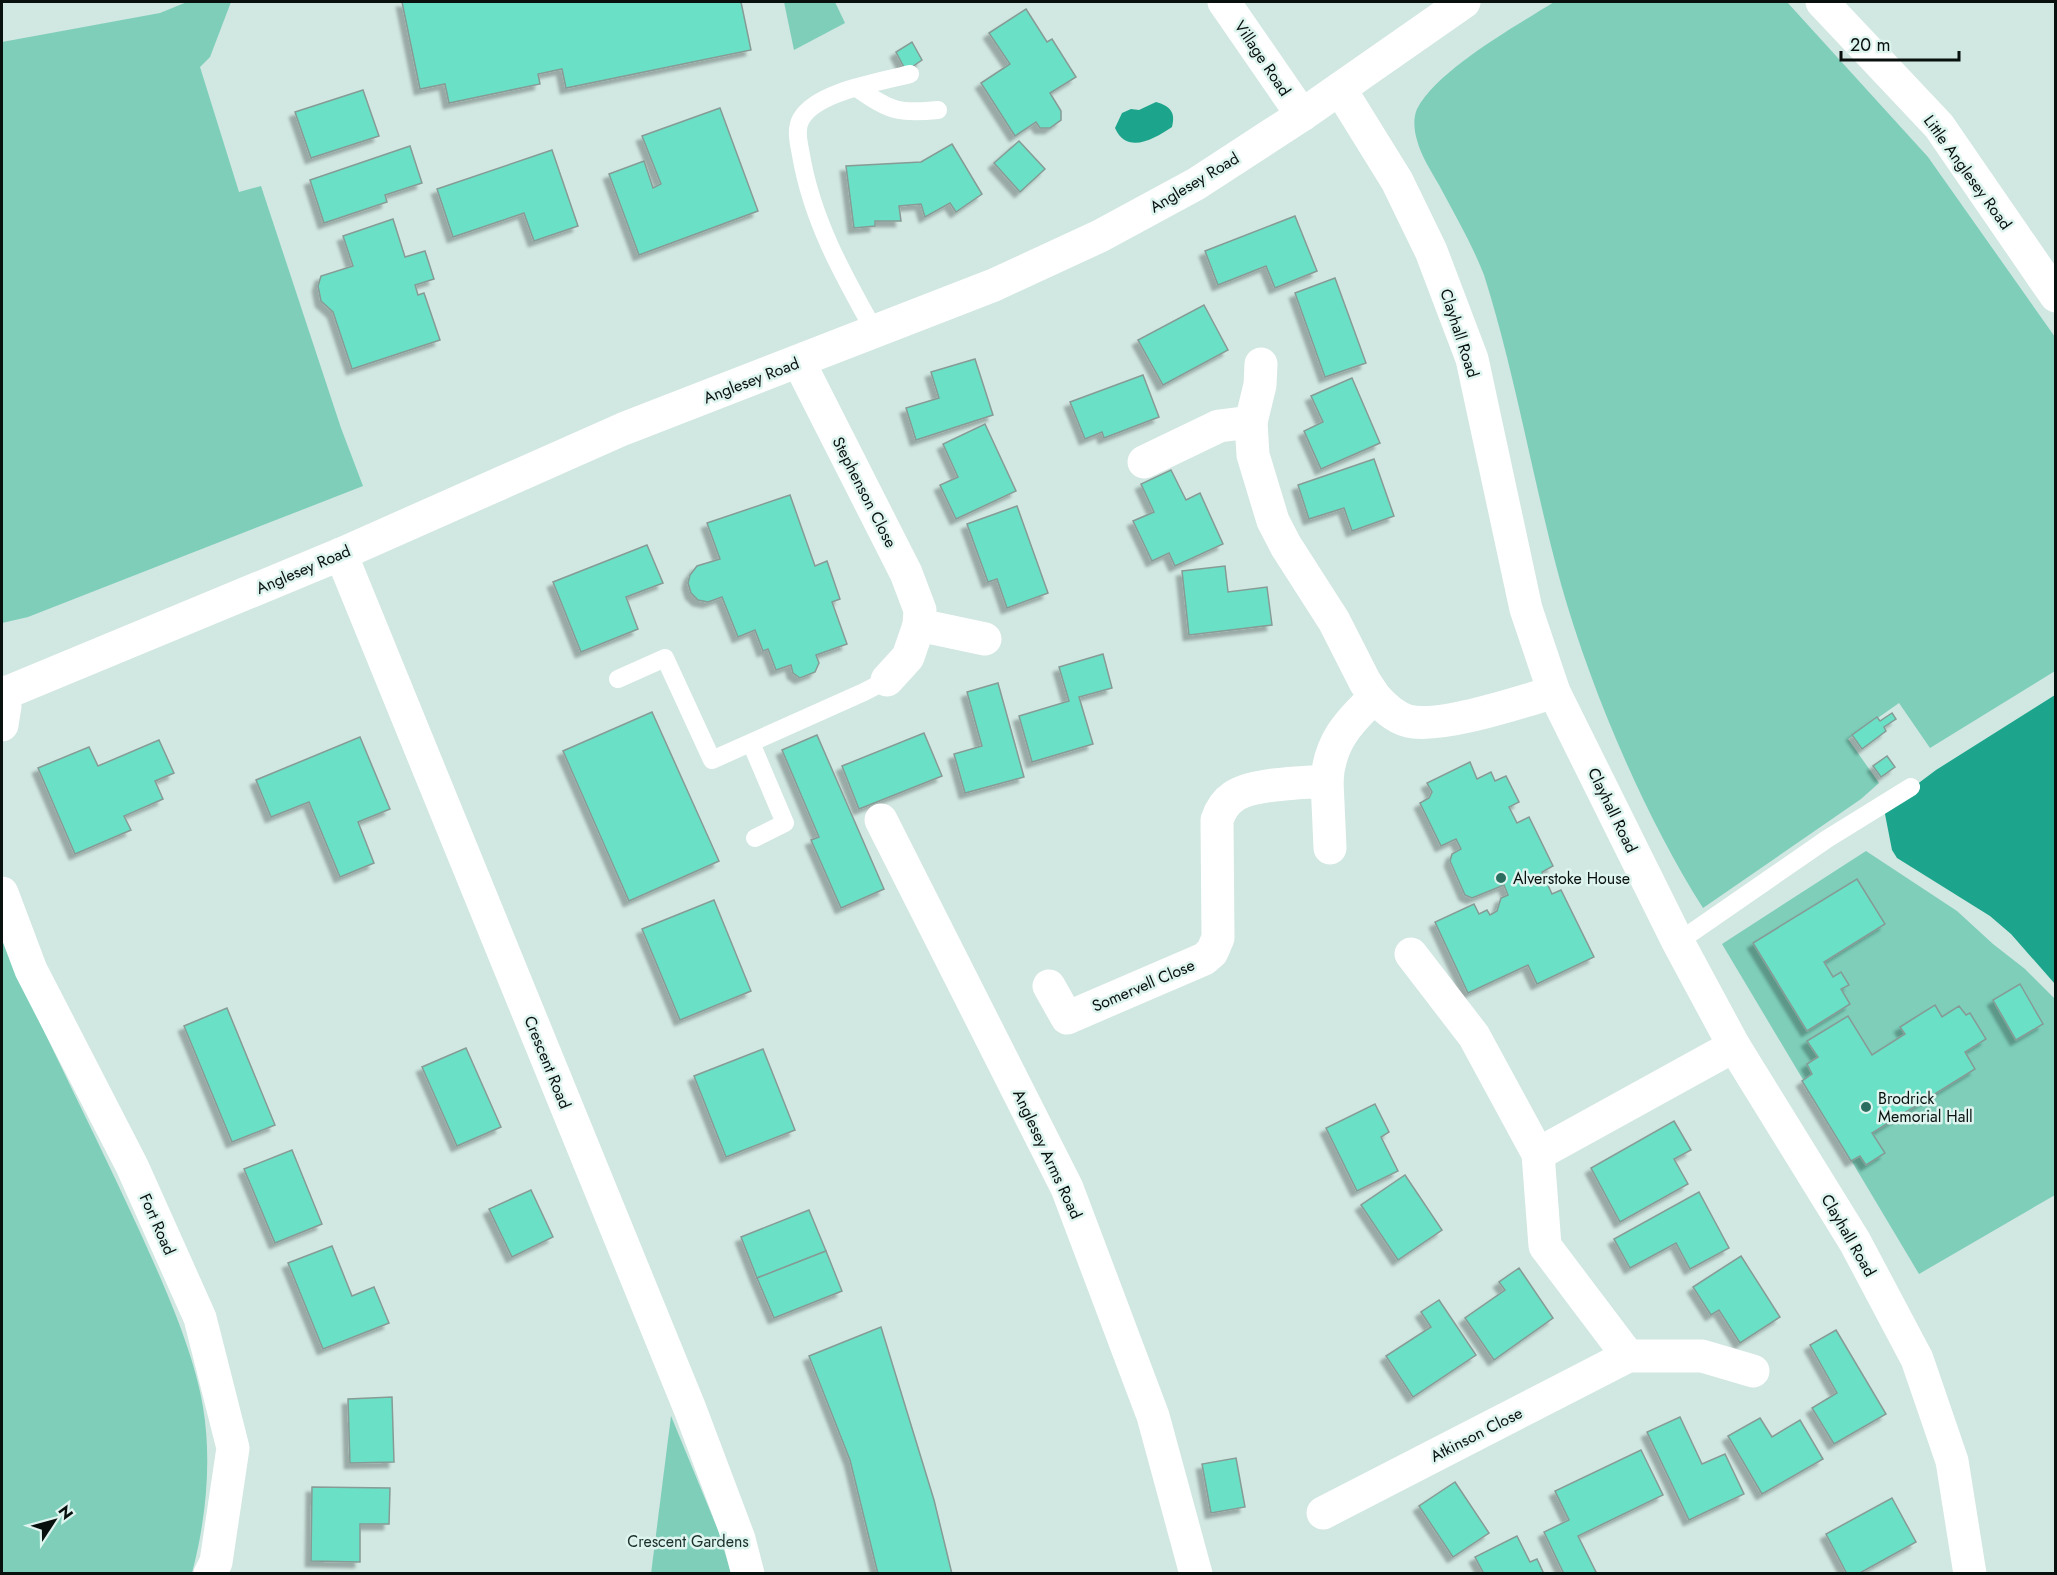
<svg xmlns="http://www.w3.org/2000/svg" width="2057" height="1575" font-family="Jost,sans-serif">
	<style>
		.green { fill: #7eceba }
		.water { fill: #1ca58c }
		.building { fill: #6ae1c6; stroke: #869b95; stroke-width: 1.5; filter: url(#shadow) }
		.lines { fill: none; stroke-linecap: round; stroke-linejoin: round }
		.service { stroke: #fff; stroke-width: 18 }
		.minor { stroke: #fff; stroke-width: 33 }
		.tertiary { stroke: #fff; stroke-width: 33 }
		.poi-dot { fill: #2b6e5f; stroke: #def4ee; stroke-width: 2 }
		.labels { text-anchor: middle; stroke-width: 5; stroke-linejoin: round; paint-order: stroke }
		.street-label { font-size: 16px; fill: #09110f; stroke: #def4ee }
		.poi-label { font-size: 16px; fill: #09110f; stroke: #def4ee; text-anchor: start }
		.park-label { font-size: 16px; fill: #1a2f2a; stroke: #def4ee }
	</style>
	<defs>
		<filter id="shadow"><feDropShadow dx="-5.5" dy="5.5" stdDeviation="1.5" flood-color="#0004"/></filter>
	</defs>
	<rect width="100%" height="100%" fill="#d1e7e1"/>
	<g class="green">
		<polygon points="187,2 231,2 210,57 200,67 239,192 261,186 341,428 363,486 28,617 2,623 2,42 160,13"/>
		<polygon points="784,2 835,2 845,23 794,50"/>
		<path d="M1554,2H1787L1928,157L2055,337V671L1930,748L1899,703L1848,739L1879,783L1861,799L1703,908C1644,815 1591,690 1561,584C1533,482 1516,376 1484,275C1472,244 1455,215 1439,185C1431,171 1421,156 1417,140C1414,130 1413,118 1417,109C1438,69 1516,26 1554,2Z"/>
		<polygon points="1866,851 1957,911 1993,944 2025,969 2055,999 2055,1195 1919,1274 1722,944"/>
		<path d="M2,939C45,1038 95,1133 140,1232C163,1283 194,1351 203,1407C212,1461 206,1520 192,1573H2Z"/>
		<polygon points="671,1416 718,1530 731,1573 651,1574"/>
	</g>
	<g class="water">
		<path d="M1156,102C1170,106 1176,112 1172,127C1154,139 1127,155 1115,128L1122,113L1131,109L1139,110Z"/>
		<polygon points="2055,695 2055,984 2011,934 1990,916 1897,858 1892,850 1884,809 1936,770"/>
	</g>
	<g class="building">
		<polygon points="402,2 741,2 751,50 566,88 562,69 538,74 540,84 449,103 445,84 420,89"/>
		<polygon points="1026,9 1047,42 1052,39 1076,77 1050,93 1061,111 1061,120 1050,128 1040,128 1036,122 1015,136 981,83 1010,64 989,33"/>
		<polygon points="912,42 922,60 906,71 896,52"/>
		<polygon points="363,90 379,136 311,158 295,112"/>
		<polygon points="720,108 758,211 639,255 609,174 644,161 653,188 661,184 642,136"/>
		<polygon points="1019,141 1045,169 1020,192 994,163"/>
		<polygon points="952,144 982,194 956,212 950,203 925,217 921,204 899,206 901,221 875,221 875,226 854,228 846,166 921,162"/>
		<polygon points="410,146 422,183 385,195 387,202 324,223 310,180"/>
		<polygon points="552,150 578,226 534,241 524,213 453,237 437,189"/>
		<polygon points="1295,216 1317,271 1275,288 1266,266 1218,285 1205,251"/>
		<polygon points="393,219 405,257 425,251 434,279 415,285 418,295 424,293 440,340 352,369 333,312 321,301 318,286 321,276 353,266 343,236"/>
		<polygon points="1335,278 1366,363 1325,377 1295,293"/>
		<polygon points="1204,305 1228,350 1163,385 1138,340"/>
		<polygon points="975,359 993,415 916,440 906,408 939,398 931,372"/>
		<polygon points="1143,375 1159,417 1104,438 1102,432 1085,439 1070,402"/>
		<polygon points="1352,378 1380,443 1321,469 1304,431 1323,422 1311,396"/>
		<polygon points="985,424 1016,491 956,519 940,485 958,477 943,444"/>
		<polygon points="1374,459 1394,516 1352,531 1344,508 1309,519 1298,485"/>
		<polygon points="1171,470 1186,500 1200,493 1223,544 1175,566 1169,553 1152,561 1133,521 1154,512 1141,484"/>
		<polygon points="790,495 815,566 827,561 840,599 832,602 847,644 816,655 819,663 815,672 800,678 793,673 791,665 776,670 768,649 763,651 755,630 738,637 722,597 708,602 698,600 691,593 688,583 690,575 697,566 720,559 707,523"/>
		<polygon points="1017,506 1048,593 1007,608 997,579 988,582 967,524"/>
		<polygon points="647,545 663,583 626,597 638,629 581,652 553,582"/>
		<polygon points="1225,566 1228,592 1267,587 1272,625 1189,635 1182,571"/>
		<polygon points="1103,654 1112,688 1079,697 1093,744 1032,762 1019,716 1069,701 1059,667"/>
		<polygon points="998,683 1024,777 965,793 954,754 982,746 967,692"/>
		<polygon points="652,712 719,861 629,901 563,751"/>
		<polygon points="1892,713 1896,719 1884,727 1886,731 1862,749 1852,735 1877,717 1880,721"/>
		<polygon points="924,733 942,776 859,809 842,766"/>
		<polygon points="817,735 884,889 841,908 811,840 819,837 782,750"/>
		<polygon points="360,737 390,809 358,822 374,863 340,877 309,802 271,817 256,780"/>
		<polygon points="159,740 174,773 155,781 163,799 124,816 131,830 75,854 38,768 89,747 98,766"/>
		<polygon points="1887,756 1895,767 1881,777 1873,766"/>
		<polygon points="1470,762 1477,779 1491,772 1495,781 1506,776 1519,802 1509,807 1517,823 1529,817 1553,866 1542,872 1552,894 1561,890 1594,957 1537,984 1528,965 1468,993 1435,922 1474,904 1479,914 1487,910 1490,915 1497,911 1501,898 1508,895 1504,885 1472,898 1465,895 1450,861 1452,854 1461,849 1456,839 1441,846 1420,803 1429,798 1432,792 1427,783"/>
		<polygon points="1857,879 1885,924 1824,962 1833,977 1841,972 1849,985 1841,989 1850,1004 1807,1031 1753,943"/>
		<polygon points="714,900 751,991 680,1020 642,929"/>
		<polygon points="2020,984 2043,1024 2016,1040 1993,1000"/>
		<polygon points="1935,1005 1942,1017 1959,1006 1966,1015 1970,1013 1986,1039 1965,1052 1975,1069 1872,1133 1885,1153 1866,1165 1860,1156 1851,1161 1802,1081 1812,1074 1807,1064 1818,1057 1807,1041 1848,1016 1872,1055 1905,1034 1900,1027"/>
		<polygon points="227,1008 275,1125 232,1142 184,1026"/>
		<polygon points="466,1048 501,1127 457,1146 422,1067"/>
		<polygon points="763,1049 795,1130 726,1157 694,1076"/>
		<polygon points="1375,1104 1389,1132 1381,1137 1398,1171 1357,1191 1326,1128"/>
		<polygon points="1674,1121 1691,1150 1674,1159 1688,1184 1620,1222 1591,1168"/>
		<polygon points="292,1150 322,1224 275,1243 244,1169"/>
		<polygon points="1405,1175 1442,1230 1398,1260 1361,1205"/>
		<polygon points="531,1190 553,1237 512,1257 489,1209"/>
		<polygon points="1699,1192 1729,1248 1690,1269 1676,1243 1630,1268 1614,1239"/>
		<polygon points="809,1210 826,1251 757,1278 741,1237"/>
		<polygon points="332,1246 352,1296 374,1287 389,1323 323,1349 288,1263"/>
		<polygon points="826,1251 842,1291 774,1318 757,1278"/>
		<polygon points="1741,1256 1780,1317 1740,1343 1719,1310 1711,1315 1693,1287"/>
		<polygon points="1519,1268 1553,1318 1494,1360 1465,1318 1505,1290 1499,1282"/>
		<polygon points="1439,1300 1476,1355 1413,1397 1386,1356 1431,1327 1421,1312"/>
		<polygon points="881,1327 934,1500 952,1574 878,1574 850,1460 809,1356"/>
		<polygon points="1836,1330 1886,1414 1834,1444 1812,1408 1837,1393 1810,1345"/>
		<polygon points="392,1397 394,1462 350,1463 348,1399"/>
		<polygon points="1680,1417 1702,1464 1725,1454 1744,1494 1689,1520 1647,1432"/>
		<polygon points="1760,1418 1772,1437 1800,1420 1823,1459 1762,1494 1728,1436"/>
		<polygon points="1641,1450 1663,1495 1578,1536 1597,1574 1564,1574 1544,1532 1569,1520 1555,1491"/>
		<polygon points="1236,1458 1245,1507 1211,1513 1202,1464"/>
		<polygon points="1455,1482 1489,1533 1453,1557 1419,1506"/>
		<polygon points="312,1487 390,1488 389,1524 360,1524 360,1562 311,1561"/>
		<polygon points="1892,1498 1916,1542 1858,1574 1847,1574 1826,1534"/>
		<polygon points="1517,1536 1530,1562 1537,1559 1544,1574 1484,1574 1475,1557"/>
	</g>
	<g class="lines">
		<g class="service">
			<path d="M857,88C890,111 898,114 938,110"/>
			<path d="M875,332C843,275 812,220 801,155C799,144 795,130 801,119C817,91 881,82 910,74"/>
			<polyline points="618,679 665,658 712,760 864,692 887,680"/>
			<polyline points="751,743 785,823 755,838"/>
			<polyline points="1678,942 1827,839 1911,787"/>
		</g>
		<g class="minor">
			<polyline points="1224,2 1302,115"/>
			<polyline points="1822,2 1939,126 2056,296"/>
			<polyline points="799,362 906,573 920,610 919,625 985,639"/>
			<polyline points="1251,422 1253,455 1273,521 1286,546 1334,621 1365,682 1375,697"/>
			<polyline points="1144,462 1219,426 1251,422 1260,385 1261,364"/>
			<polyline points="341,554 690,1409 739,1539 748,1574"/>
			<polyline points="887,680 908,657 919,625"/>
			<path d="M1327,781C1329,743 1348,722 1375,697C1384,707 1394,717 1408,721C1440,729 1521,702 1554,692"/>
			<polyline points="881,820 1067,1188 1153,1416 1196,1574"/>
			<polyline points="1411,954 1474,1036 1538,1154 1545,1246 1628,1356"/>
			<path d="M1049,986L1067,1018L1204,959L1212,952L1218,938L1217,820C1220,811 1224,803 1233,797C1251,783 1303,783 1327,781L1330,848"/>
			<polyline points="1538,1154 1734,1046"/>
			<polyline points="1323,1513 1628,1356 1702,1356 1753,1371"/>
		</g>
		<g class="tertiary">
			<polyline points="1340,89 1397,181 1431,251 1472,359 1526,609 1554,692 1678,942 1734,1046 1855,1242 1917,1359 1952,1461 1970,1574"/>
			<polyline points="2,692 5,706 2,725"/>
			<polyline points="3,694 341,554 623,429 994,285 1100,236 1196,184 1302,115 1464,2"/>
			<polyline points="2,893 31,970 132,1166 200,1318 233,1448 216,1562 210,1574"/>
		</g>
	</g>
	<g class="poi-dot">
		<circle cx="1501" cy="878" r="6"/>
		<circle cx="1866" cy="1107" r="6"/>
	</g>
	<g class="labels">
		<g class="street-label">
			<text transform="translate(1263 58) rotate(56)" y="6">Village Road</text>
			<text transform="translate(1968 172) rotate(54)" y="6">Little Anglesey Road</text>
			<text transform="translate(1194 182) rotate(-31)" y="6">Anglesey Road</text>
			<text transform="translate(1460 333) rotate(72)" y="6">Clayhall Road</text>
			<text transform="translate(751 380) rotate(-21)" y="6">Anglesey Road</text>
			<text transform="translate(865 492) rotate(63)" y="6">Stephenson Close</text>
			<text transform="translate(303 569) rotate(-23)" y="6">Anglesey Road</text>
			<text transform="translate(1613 810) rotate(64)" y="6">Clayhall Road</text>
			<text transform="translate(1143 985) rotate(-23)" y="6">Somervell Close</text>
			<text transform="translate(548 1062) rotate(68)" y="6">Crescent Road</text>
			<text transform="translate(1048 1154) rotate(65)" y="6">Anglesey Arms Road</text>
			<text transform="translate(158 1224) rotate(66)" y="6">Fort Road</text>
			<text transform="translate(1849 1235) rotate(60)" y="6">Clayhall Road</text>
			<text transform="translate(1476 1434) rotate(-27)" y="6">Atkinson Close</text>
		</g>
		<g class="poi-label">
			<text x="1513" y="884">Alverstoke House</text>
			<text x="1878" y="1104">Brodrick<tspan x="1878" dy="18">Memorial Hall</tspan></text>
		</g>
		<g class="park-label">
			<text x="688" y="1547">Crescent Gardens</text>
		</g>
	</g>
	<rect width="2057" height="1575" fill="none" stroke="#09110f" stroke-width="6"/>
	<g transform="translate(54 1521) rotate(54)" stroke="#def4ee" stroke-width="4.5" paint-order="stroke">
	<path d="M0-4.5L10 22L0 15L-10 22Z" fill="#09110f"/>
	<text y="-9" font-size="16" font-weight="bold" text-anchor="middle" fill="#09110f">N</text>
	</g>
	<path d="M1841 51v9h118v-9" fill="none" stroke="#09110f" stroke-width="3"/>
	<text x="1850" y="51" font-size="18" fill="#09110f" stroke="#def4ee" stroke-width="4.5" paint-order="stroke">20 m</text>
</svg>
